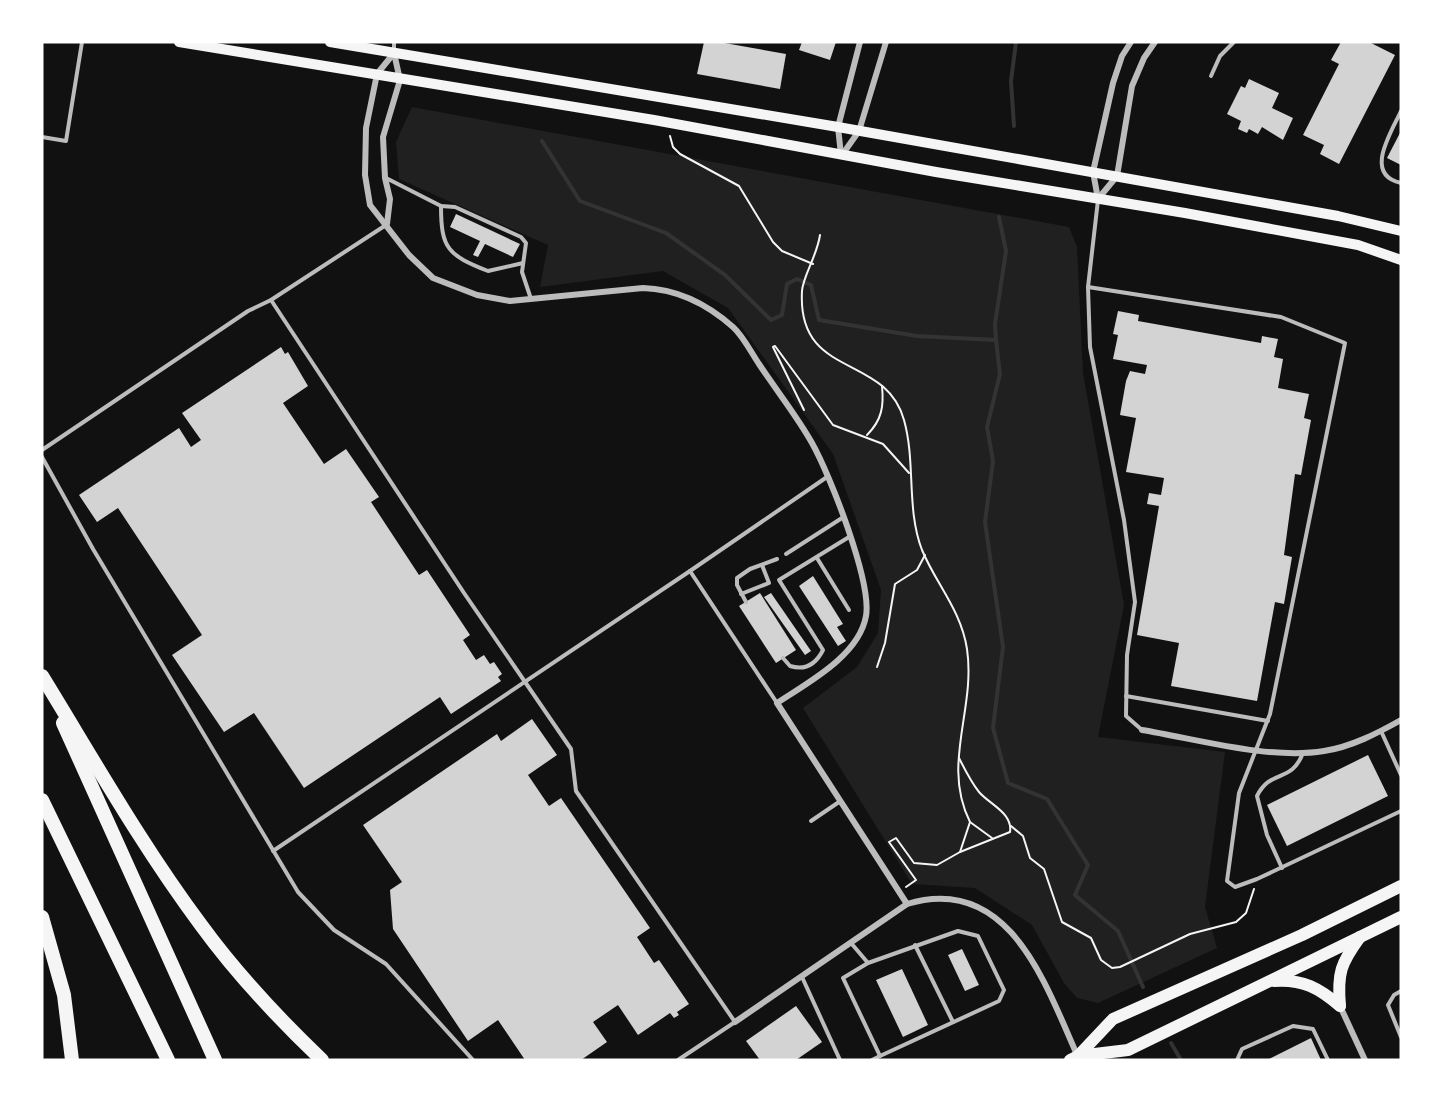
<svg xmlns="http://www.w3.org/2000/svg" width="1443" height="1102" font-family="'Public Sans',sans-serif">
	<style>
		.green { fill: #202020 }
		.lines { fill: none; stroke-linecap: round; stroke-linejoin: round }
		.stream { stroke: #333; stroke-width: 4 }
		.building { fill: #d3d3d3 }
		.path { stroke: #f5f5f5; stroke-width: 2 }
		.service { stroke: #bcbcbc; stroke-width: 4 }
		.minor { stroke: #bcbcbc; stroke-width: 6 }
		.secondary { stroke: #f5f5f5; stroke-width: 10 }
		.trunk { stroke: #f5f5f5; stroke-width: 12 }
		.motorway { stroke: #f5f5f5; stroke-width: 14 }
	</style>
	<rect width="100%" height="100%" fill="#111"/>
	<polygon class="green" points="412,107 1069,227 1077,247 1083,373 1124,605 1098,737 1225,752 1205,907 1217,948 1098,1003 1077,998 1064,983 1032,925 975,888 912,884 803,708 857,667 878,633 881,590 833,454 728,308 663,271 540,287 548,245 399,179 396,142"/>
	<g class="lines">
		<g class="stream">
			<polyline points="1014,126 1011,81 1016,42"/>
			<polyline points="542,141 580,201 666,233 725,275 771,320 782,315 787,284 797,279 811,285 819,320 917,336 996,340 1000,374 987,427 993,461 985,522 1003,647 993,728 1008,783 1047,799 1088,865 1075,895 1118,931 1143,987"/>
			<polyline points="996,340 995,324 1006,251 999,217"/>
			<polyline points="1171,1043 1181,1060"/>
		</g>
	</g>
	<g class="building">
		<polygon points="704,42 719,42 786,54 780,89 697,74"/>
		<polygon points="802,42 836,42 830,60 799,50"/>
		<polygon points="1341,42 1369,42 1395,55 1339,164 1320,154 1324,145 1303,135 1339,64 1331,60"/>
		<polygon points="1249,79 1279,93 1272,108 1293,118 1283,140 1262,127 1258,134 1249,129 1247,133 1238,129 1241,121 1227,114 1241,86 1245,88"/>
		<polygon points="1401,131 1401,165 1387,158"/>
		<polygon points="456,214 520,244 513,257 485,244 478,257 473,255 480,241 450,227"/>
		<polygon points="1118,311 1139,315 1138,321 1261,343 1262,336 1278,339 1274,357 1283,359 1278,388 1309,394 1304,418 1311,420 1301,475 1295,474 1284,555 1292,557 1284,604 1275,602 1257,701 1171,686 1179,643 1137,635 1159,506 1147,504 1149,493 1161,495 1164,478 1126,472 1136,418 1120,415 1126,381 1130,371 1145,374 1147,365 1113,359 1118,335 1113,334"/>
		<polygon points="281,347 285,354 288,352 308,386 283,403 324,464 346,449 379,497 371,502 419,575 427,570 470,635 463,640 476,660 484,655 490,664 494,662 502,674 498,677 501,681 451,714 440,697 304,788 254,713 224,732 172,655 202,635 118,508 97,522 79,495 179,428 191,447 201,440 182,413"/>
		<polygon points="813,576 843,624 837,627 846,641 838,646 799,586"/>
		<polygon points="760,593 796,650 776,663 739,606"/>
		<polygon points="771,593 811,651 805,655 764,597"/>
		<polygon points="532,719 557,755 528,775 549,806 561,798 650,928 637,937 654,963 659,960 689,1004 677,1012 679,1015 674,1018 670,1013 638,1035 618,1005 593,1022 607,1042 581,1060 525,1060 498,1020 468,1041 393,929 390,890 402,882 363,825 497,734 501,741"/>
		<polygon points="1368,755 1388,796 1287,846 1267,805"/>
		<polygon points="962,949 979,985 965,991 948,955"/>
		<polygon points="902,969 928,1025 903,1037 876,980"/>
		<polygon points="796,1006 822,1042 796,1060 760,1060 746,1041"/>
		<polygon points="1311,1038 1321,1060 1267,1060"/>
	</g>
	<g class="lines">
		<g class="path">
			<polyline points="670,136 673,147 680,154 739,186 773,242 782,251 813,264"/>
			<path d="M820,235C817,256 803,276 802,291C797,380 885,352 904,420C916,463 906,508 922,550C936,584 961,610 967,649C976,710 941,764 970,822L960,852"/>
			<polyline points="804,410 773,347 775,346 833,425 883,444 909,473"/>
			<path d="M867,435C882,420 884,406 882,386"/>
			<polyline points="877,667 885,643 895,584 917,570 925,555"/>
			<polyline points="970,822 992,838"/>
			<polyline points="1011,826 1023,836 1030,858 1044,869 1062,922 1091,938 1101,960 1112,968 1120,967 1190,934 1236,922 1246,913 1254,889"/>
			<path d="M906,887L916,880L889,842L896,838L914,863L937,865L960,852L1010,832C1013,813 989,804 979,792C971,782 965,770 959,758"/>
		</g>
		<g class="service">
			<polyline points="394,52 394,42"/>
			<polyline points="1211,76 1220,56 1234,42"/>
			<path d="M1401,111C1391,133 1363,175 1401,183"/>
			<polyline points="42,137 66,141 82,42"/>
			<polyline points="386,178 441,206 455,207 521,237 526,243 522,272 531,299"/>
			<polyline points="1098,200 1088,287 1090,347 1124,520 1135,602 1127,655 1126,716 1142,730"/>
			<path d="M441,206C441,249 448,255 488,271L523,263"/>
			<polyline points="386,225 271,300 464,593 571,749 576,791 735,1022 678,1060"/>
			<polyline points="1088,287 1281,317 1345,343 1270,714 1239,793 1227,881 1235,887 1257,879 1401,811"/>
			<polyline points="42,450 248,311 271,300"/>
			<polyline points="42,457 93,549 298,892 334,930 386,964 473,1060"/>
			<polyline points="786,554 842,518"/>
			<polyline points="817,558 849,610"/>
			<polyline points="741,594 769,583 762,565"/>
			<polyline points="746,602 737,585 737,578 750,569 777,559"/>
			<path d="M783,658L790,666C806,671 816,664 823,650L779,580L849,537"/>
			<polyline points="1126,696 1268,721"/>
			<polyline points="777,703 690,571 827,477"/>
			<polyline points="1381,731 1401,775"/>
			<polyline points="811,821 839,802"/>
			<polyline points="273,851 690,571"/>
			<path d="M1282,868L1267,835L1257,796C1271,768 1291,784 1303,753"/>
			<polyline points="851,943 868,963 958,931 978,936 1004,990 999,1001 880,1056 843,978 868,963"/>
			<polyline points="915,945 953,1022"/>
			<polyline points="802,977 840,1060"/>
			<polyline points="1401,991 1394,995 1388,1005 1401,1037"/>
			<polyline points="872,1060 880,1056"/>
			<polyline points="1237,1060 1242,1049 1293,1026 1313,1029 1328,1060"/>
		</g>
		<g class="minor">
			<path d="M394,53L377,74L366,128L365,175L370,205L409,255L433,278L477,295L510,301L643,288C677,289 707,304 733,327C743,336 751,352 759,364C776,390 797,416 812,443C830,475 872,582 866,616C859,656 807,683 777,703L907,904"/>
			<polyline points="841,155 838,127 860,42"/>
			<polyline points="842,155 859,131 886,42"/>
			<polyline points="1098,199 1117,176 1132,86 1144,58 1155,42"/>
			<polyline points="1098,199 1093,172 1113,83 1122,56 1131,42"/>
			<polyline points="387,224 390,199 385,178 383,137 400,80 394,53"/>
			<path d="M1142,730C1197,739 1269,760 1324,751C1351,747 1378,733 1401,720"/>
			<polyline points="1340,1006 1365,1060"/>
			<path d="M735,1022L907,904C1009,873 1045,983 1078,1057"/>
		</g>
		<g class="secondary">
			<polyline points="179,42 654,120 936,172 1185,213 1358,245 1401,260"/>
			<polyline points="330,42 838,127 1338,216 1401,231"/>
		</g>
		<g class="trunk">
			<path d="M1274,981C1303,979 1319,988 1340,1006"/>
			<path d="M1340,1006C1337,973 1341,963 1360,937"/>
			<polyline points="1078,1056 1113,1019 1302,935 1401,886"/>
			<polyline points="1070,1060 1078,1056 1128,1050 1401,917"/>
		</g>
		<g class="motorway">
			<path d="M42,676C93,759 142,846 201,925C236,973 279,1019 322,1060"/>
			<polyline points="63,723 215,1060"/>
			<polyline points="42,800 168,1060"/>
			<polyline points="42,917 64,995 72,1060"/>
		</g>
	</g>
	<rect width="1443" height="1102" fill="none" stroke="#ffffff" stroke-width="87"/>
</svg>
